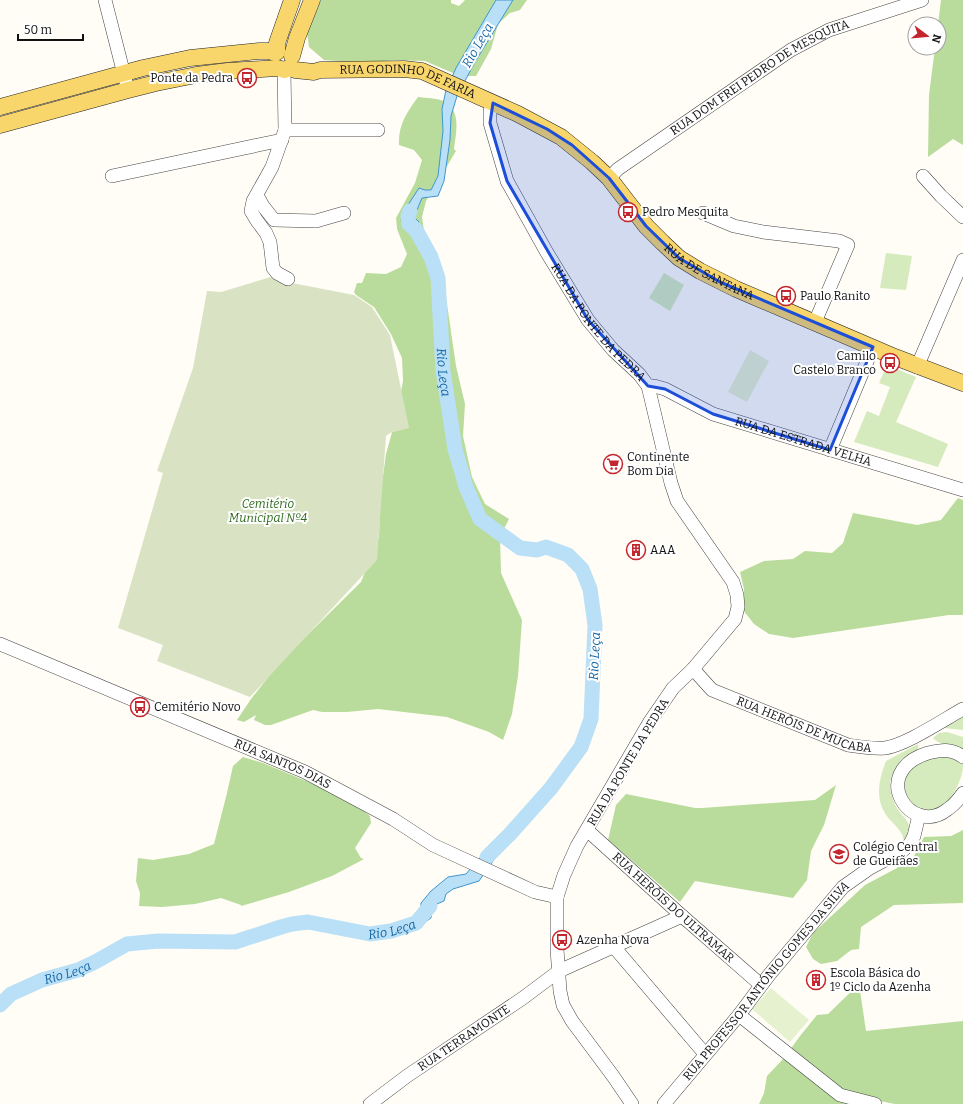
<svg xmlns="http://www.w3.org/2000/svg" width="963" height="1104" font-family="Bitter,serif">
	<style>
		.green { fill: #d5ebbd }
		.forest { fill: #b9dc9c }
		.cemetery { fill: #d9e3c4 }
		.pitch { fill: #e6f2cf }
		.water { fill: #b9e0f7; stroke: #3f96cf }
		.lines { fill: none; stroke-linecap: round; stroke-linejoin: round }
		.river { stroke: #b9e0f7; stroke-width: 15 }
		.minor-casing { stroke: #444; stroke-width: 14 }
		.major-casing { stroke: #222; stroke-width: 17 }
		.minor { stroke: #fff; stroke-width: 13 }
		.major { stroke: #f9d66b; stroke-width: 16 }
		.marked { fill: #1d4ed8; fill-opacity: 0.2; stroke: #1d4ed8; stroke-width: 3; stroke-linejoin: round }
		.labels { text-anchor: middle; stroke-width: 4; stroke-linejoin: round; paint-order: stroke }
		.poi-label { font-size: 12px; fill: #111; stroke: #fff; text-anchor: start }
		.street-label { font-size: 12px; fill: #111; stroke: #fff }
		.park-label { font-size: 12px; font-style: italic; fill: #2f6b1f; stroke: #fff }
		.water-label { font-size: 13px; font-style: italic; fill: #1768a6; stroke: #fff }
	</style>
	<rect width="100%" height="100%" fill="#fffdf5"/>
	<g class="green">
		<polygon points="886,253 912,256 906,290 880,288"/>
		<polygon points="664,273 684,285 670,311 649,298"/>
		<polygon points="887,365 916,377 896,422 948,444 938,467 854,442 867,411 879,416 890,387 879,383"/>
		<polygon points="963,715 963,730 944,728 943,726"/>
		<path d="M947,732L963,737V751C954,746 940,746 933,738L939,733Z"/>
		<path d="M918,744C918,747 919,748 918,750C916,754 909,756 905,759C898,764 890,776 890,785C890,794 894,804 899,811C904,818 911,822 909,832C909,836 906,840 904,843C904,833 897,827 890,820C874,802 878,781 886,761Z"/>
		<path d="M947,755C951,757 961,760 963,765C963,781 949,806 934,810C927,812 919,809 914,805C907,800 903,792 905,783C905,781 905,777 907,774C912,763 935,757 947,755Z"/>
	</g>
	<g class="forest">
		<polygon points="321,0 451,0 451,3 459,6 465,0 527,0 520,10 510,13 498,24 491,49 476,76 460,76 425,61 394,60 368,63 324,60 309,47 307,33"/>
		<polygon points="941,0 963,0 963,145 953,139 928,157 929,95 935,48 939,48 939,24 938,24"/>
		<path d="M418,97C425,98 437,98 443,101C462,111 456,131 454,149L456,151L426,201L422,217L425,238L428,254L439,272L446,297L456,366L465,404L463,436L472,477L485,504L509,519L500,537L501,573L522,620L518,676L512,714L503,740L489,732L447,717L378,709L347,712H322L313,710L271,725H265L254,720L256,715L244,722L237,720L251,699L280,662L361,582L379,537L380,499L386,454L396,418L403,381L402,358L391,334L374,307L356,295L354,292L357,283H362L366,273L386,274L401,267L407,254L397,229L396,218L415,183L422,160L414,150L399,145C398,125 407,112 418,97Z"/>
		<polygon points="958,498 963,500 963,615 949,615 793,638 769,634 754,624 743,610 744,589 740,572 764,561 793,559 805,551 832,553 843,543 853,513 917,525 941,520"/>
		<polygon points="243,757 263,763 347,798 370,816 371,823 355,848 361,858 364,859 332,876 289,892 241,906 241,905 221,898 195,904 162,907 139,906 140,893 136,881 138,858 153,860 189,854 214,844 227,793 233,766"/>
		<polygon points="836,785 824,825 811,851 807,880 793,898 695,881 680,902 608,840 616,805 626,794 695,808 702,808 815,800"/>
		<polygon points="963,830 963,903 894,905 861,927 859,949 851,950 837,961 821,964 813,959 806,947 813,933 865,885 912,860 924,837 951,836"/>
		<polygon points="859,984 866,1031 963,1021 963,1104 895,1104 880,1101 879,1104 759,1104 764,1093 767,1076 784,1058 800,1036 817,1015 828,1014"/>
	</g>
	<polygon class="cemetery" points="274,276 292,283 354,295 372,307 390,335 409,428 390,433 386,436 377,560 250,697 157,661 163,645 118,628 163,473 157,471 193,368 207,291 221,292"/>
	<g class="pitch">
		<polygon points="750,350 769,361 747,402 728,392"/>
		<polygon points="771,988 809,1020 790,1042 752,1009"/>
	</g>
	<g class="water">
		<polygon points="496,0 513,0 475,62 457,96 451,116 450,140 444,181 438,196 422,198 414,217 419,222 409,232 401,220 406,208 419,188 425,190 431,190 438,176 443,131 442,109 446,90 456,68"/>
		<polygon points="496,839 505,844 479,881 453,889 446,894 444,901 432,906 431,918 421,925 415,920 422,912 421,910 421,903 431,891 448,877 466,874"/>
	</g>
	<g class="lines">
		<g class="river">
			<path id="s1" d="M410,211L408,216L409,224L416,230L431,257L438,278L443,371L455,449L466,487L480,519L520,548L537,550L546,547L568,555L582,569L590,589L595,625L591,719L581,747L551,788L510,834L487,857"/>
			<path id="s2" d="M0,1005L11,994L42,980L78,970L95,962L127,944L158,941L235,942L281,927L292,924L308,922L370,934L391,931L416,923L430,906"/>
		</g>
		<defs>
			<g id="minor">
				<polyline points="105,0 128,90"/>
				<polyline points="284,70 285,130 272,167 253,201 251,211 257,221 266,233 270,242 273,268 277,273 288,279"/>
				<path id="s3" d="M493,103L490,111V123L507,181L546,251L588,320L613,350L639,374L648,386L671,483L677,501L733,582L737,595L738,607L735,619L693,669L673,688L649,723L577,846L564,875L557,897V949L560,991L563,1005L572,1021L613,1076L632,1104"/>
				<polyline points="285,130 378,130"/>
				<polyline points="112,176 282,140"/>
				<polyline points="923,176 941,196 963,217"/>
				<path id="s4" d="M609,178L618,169L791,50L829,30L922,0"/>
				<polyline points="257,195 263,206 274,220 316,221 344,213"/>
				<polyline points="703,213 734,226 763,232 839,241 848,245 815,322"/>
				<polyline points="917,367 963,260"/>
				<path id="s5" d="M648,386H654L665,389L713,414L963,490"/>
				<polyline points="830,450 873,347"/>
				<path id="s6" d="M0,644L305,772L393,819L433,845L535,892L557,897"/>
				<path id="s7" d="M693,669L712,690L848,745C861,747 873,749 885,748C906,745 943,720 963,709"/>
				<path d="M963,757C951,748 941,750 928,753C867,772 911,839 948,809C954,805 959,799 963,793"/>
				<path id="s8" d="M587,830L682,916L761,985"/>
				<polyline points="614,947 705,1054"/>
				<polyline points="739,1015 840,1095 875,1104"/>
				<path id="s9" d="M370,1104L407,1076L523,998L559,971L682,916"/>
				<path id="s10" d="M664,1104L739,1015L769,975L843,887L870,868L902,851L910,844L914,836L919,815"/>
			</g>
			<g id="major">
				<polyline points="277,52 277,43 292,0"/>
				<polyline points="292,56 297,38 312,0"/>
				<polyline points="0,107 143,68 190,58 259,51 269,51 275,53"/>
				<path id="s11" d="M0,125L128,90L156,83L196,75L228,71L278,68L284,70L289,68L295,70L314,72L320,70L404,69L422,71L518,114L561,137L592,162L609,178L646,226L663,243L679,258L700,271L736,289L895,357L963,383"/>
			</g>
		</defs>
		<use href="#minor" class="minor-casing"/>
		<use href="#major" class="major-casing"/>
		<use href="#minor" class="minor"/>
		<use href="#major" class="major"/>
	</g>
	<path class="marked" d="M493,103L547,129L572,145L609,178L646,226L679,258L720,282L873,347L830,450L713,414L665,389L648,386L588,320L507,181L490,123Z"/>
	<defs>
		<symbol id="bus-ring" viewBox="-11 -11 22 22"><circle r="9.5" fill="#fff" stroke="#c4262e" stroke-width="1.5"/><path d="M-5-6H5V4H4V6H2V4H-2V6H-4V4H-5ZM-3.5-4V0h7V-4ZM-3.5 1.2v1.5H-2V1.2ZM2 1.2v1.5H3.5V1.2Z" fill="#c4262e"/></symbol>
		<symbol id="supermarket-ring" viewBox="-11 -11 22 22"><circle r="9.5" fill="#fff" stroke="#c4262e" stroke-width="1.5"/><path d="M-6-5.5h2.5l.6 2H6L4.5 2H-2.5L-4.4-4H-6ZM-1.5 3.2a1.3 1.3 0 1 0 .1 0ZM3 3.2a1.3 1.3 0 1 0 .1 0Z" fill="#c4262e"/></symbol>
		<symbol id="building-ring" viewBox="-11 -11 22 22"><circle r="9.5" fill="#fff" stroke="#c4262e" stroke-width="1.5"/><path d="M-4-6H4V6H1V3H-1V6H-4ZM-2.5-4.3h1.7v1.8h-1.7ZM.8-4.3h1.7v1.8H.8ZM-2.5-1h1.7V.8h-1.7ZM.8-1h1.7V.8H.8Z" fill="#c4262e"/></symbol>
		<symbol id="school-ring" viewBox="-11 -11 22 22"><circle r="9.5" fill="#fff" stroke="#c4262e" stroke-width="1.5"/><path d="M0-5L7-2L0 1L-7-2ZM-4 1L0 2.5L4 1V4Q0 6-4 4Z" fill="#c4262e"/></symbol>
	</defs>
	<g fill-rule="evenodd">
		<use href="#bus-ring" x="236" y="67" width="22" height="22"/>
		<use href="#bus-ring" x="617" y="201" width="22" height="22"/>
		<use href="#bus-ring" x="775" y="285" width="22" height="22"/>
		<use href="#bus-ring" x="879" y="352" width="22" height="22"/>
		<use href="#supermarket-ring" x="602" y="453" width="22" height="22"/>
		<use href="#building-ring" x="625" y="539" width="22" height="22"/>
		<use href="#bus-ring" x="129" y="696" width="22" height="22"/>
		<use href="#school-ring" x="828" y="843" width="22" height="22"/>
		<use href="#bus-ring" x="551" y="929" width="22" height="22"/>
		<use href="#building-ring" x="805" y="969" width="22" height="22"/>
	</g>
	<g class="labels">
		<g class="poi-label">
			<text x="233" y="82" text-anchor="end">Ponte da Pedra</text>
			<text x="642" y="216">Pedro Mesquita</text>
			<text x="800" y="300">Paulo Ranito</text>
			<text x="876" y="360" text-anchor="end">Camilo<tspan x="876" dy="14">Castelo Branco</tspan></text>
			<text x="627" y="461">Continente<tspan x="627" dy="14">Bom Dia</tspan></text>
			<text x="650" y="554">AAA</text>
			<text x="154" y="711">Cemitério Novo</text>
			<text x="853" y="851">Colégio Central<tspan x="853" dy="14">de Gueifães</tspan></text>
			<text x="576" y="944">Azenha Nova</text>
			<text x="830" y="977">Escola Básica do<tspan x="830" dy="14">1º Ciclo da Azenha</tspan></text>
		</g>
		<g class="street-label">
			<text dy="4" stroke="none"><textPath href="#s4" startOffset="182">RUA DOM FREI PEDRO DE MESQUITA</textPath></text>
			<text dy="4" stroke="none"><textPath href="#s11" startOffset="418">RUA GODINHO DE FARIA</textPath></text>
			<text dy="4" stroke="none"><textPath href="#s11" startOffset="787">RUA DE SANTANA</textPath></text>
			<text dy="4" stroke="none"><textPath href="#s3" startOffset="250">RUA DA PONTE DA PEDRA</textPath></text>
			<text dy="4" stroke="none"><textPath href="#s5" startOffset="166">RUA DA ESTRADA VELHA</textPath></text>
			<text dy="4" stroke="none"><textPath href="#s7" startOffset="127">RUA HERÓIS DE MUCABA</textPath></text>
			<text transform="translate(628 762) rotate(-59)" y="4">RUA DA PONTE DA PEDRA</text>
			<text dy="4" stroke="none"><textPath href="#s6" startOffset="307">RUA SANTOS DIAS</textPath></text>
			<text dy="4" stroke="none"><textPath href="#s8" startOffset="116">RUA HERÓIS DO ULTRAMAR</textPath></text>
			<text dy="4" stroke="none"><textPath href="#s10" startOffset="160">RUA PROFESSOR ANTÓNIO GOMES DA SILVA</textPath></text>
			<text dy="4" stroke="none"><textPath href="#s9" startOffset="115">RUA TERRAMONTE</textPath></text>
		</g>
		<g class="park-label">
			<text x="268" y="508">Cemitério<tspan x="268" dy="14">Municipal Nº4</tspan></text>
		</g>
		<g class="water-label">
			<text transform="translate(477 45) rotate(-60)" y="5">Rio Leça</text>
			<text dy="5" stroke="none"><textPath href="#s1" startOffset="170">Rio Leça</textPath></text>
			<text transform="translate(594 656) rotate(-87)" y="5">Rio Leça</text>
			<text dy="5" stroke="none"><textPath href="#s2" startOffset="412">Rio Leça</textPath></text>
			<text dy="5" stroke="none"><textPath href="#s2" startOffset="76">Rio Leça</textPath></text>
		</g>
	</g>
	<g transform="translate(927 36) rotate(106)"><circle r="19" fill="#ffffff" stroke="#a0a0a0"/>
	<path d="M0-3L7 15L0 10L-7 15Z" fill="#c4262e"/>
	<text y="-6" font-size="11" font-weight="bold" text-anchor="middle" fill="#111111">N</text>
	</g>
	<path d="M18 34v6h65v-6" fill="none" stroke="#111111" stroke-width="2"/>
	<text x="24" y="34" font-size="12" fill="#111111" stroke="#ffffff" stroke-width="3" paint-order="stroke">50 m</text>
</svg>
